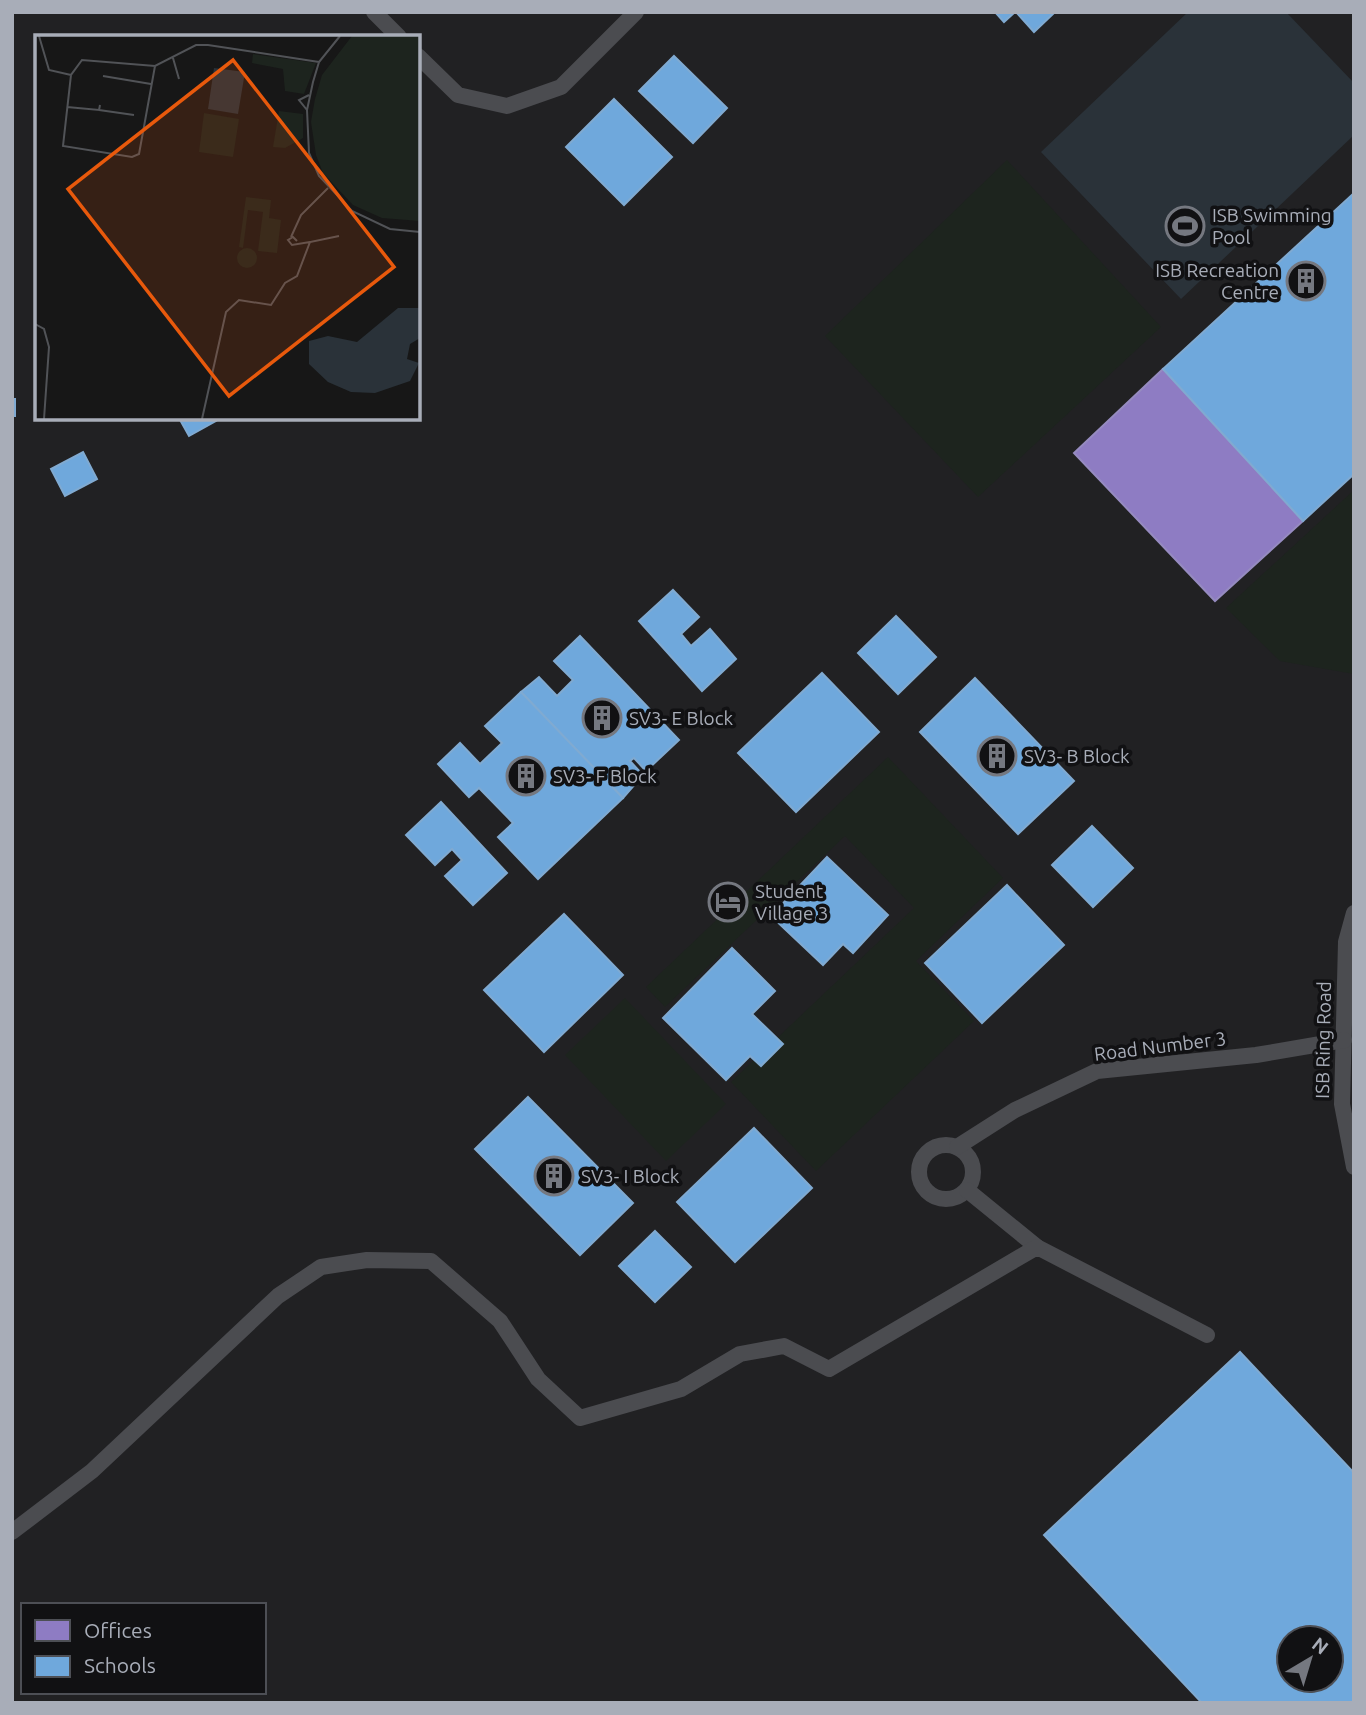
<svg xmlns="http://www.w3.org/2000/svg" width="1366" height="1715" font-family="Ubuntu,sans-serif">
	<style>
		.built { fill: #212123; fill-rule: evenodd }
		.green { fill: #1d241e }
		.water { fill: #2a3239 }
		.offices { fill: #8e7cc3; stroke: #968bc0; stroke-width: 2 }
		.schools { fill: #6fa8dc; stroke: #80aad1; stroke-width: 2; fill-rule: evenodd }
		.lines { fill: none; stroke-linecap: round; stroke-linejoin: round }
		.service { stroke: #4b4c50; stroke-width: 16 }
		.labels { text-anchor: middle; stroke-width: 7; stroke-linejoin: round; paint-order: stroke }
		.poi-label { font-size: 19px; fill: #a8adb8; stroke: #111113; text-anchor: start }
		.street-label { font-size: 19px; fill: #a8adb8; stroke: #111113 }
		.inset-road { fill: none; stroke: #515357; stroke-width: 2 }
		.view { fill: #e8590c; fill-opacity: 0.15; stroke: #e8590c; stroke-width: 3.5 }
		.inset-edge { fill: none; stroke: #a8adb8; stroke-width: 3.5 }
	</style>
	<rect width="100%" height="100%" fill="#171717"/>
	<path class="built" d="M12,12H1354V1703H12ZM37,37H418V418H37ZM23,1605H264V1692H23ZM1289,1638H1331V1680H1289Z"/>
	<g class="green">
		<polygon points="1007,160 1161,327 978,497 825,336"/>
		<polygon points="1354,490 1354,674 1280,661 1226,608"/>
		<polygon points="888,757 1003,878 916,961 974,1021 816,1171 731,1082 914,908 845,836 665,1007 646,987"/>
		<polygon points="625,998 726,1104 666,1161 565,1055"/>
	</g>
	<polygon class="water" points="1188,12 1286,12 1354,83 1354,135 1181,299 1041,152"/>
	<polygon class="offices" points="1163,369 1303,521 1215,601 1074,453"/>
	<g class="schools">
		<polygon points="995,12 1015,12 1004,22"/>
		<polygon points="1016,12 1053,12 1054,13 1034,32"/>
		<polygon points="674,56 727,108 693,143 639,91"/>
		<polygon points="614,99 672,157 624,205 566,147"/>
		<polygon points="1354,193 1354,474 1303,521 1163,369"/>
		<rect x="12" y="399" width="3" height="17"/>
		<polygon points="179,418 214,418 216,421 189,436"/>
		<polygon points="83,452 97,479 65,496 51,469"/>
		<polygon points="673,590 699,617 681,634 691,646 710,629 736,659 702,691 639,621"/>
		<polygon points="896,616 936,657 898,694 858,653"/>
		<polygon points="580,636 679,740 646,771 634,758 630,761 643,775 623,798 521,692 539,677 557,696 573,680 554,661"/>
		<polygon points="822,673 879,732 796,812 738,753"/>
		<polygon points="975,678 1074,781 1018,834 920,732"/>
		<polygon points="521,692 623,798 538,879 498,837 513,823 479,788 469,797 438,764 460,743 480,764 502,743 485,726"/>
		<polygon points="441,802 507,873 473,905 445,876 462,860 452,849 435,865 406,835"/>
		<polygon points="1092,826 1133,868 1093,907 1052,865"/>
		<polygon points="827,857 888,915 853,953 843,944 823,965 771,916"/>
		<polygon points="1007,885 1064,945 982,1023 925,963"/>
		<polygon points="564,914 623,975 544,1052 484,990"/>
		<polygon points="732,948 775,991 752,1014 783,1044 761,1066 750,1056 726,1080 663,1018"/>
		<polygon points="528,1097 633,1203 580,1255 475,1149"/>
		<polygon points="754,1128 812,1188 735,1262 677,1202"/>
		<polygon points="655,1231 691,1267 655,1302 619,1266"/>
		<path d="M1240,1352L1354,1473V1703H1202L1044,1535ZM1289,1638H1331V1680H1289Z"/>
	</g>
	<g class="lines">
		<g class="service">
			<polyline points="374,12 399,37"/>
			<polyline points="418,56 458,95 507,106 561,87 636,12"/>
			<polyline points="1354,913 1346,942 1342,1104 1354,1167"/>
			<circle cx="946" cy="1172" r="27"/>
			<polyline points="957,1147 1015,1110 1097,1071 1256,1055 1344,1040"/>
			<polyline points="967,1190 1037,1247"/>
			<polyline points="12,1532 92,1471 278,1296 321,1267 367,1260 431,1261 500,1321 538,1379 580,1418 681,1389 740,1354 784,1346 829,1369 1037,1247 1207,1335"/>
		</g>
	</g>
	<defs>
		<symbol id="stadium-ring" viewBox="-11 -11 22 22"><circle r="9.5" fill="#111113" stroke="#757880" stroke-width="1.5"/><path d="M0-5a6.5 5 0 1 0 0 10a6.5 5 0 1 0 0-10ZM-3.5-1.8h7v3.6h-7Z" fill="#757880"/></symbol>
		<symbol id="building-ring" viewBox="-11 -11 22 22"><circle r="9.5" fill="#111113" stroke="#757880" stroke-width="1.5"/><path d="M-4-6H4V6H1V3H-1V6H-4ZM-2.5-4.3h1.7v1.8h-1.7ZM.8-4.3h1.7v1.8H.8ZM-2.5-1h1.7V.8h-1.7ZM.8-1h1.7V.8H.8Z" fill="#757880"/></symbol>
		<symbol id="hotel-ring" viewBox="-11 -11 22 22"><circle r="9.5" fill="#111113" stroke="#757880" stroke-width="1.5"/><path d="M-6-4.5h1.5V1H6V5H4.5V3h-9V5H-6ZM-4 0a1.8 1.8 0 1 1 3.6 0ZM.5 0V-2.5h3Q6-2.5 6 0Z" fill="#757880"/></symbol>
	</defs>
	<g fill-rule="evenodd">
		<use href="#stadium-ring" x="1163" y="204" width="44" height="44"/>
		<use href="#building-ring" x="1284" y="259" width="44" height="44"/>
		<use href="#building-ring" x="580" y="696" width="44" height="44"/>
		<use href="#building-ring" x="975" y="734" width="44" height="44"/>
		<use href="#building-ring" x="504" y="754" width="44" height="44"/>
		<use href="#hotel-ring" x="706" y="880" width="44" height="44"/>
		<use href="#building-ring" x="532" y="1154" width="44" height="44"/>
	</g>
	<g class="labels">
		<g class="poi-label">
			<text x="1212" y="222">ISB Swimming<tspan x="1212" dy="22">Pool</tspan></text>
			<text x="1279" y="277" text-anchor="end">ISB Recreation<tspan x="1279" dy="22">Centre</tspan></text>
			<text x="629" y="725">SV3- E Block</text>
			<text x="1024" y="763">SV3- B Block</text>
			<text x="553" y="783">SV3- F Block</text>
			<text x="755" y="898">Student<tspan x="755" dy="22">Village 3</tspan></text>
			<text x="581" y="1183">SV3- I Block</text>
		</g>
		<g class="street-label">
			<text transform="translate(1323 1040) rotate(-89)" y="7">ISB Ring Road</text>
			<text transform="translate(1160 1046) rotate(-7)" y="7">Road Number 3</text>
		</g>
	</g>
	<g transform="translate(35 35)">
		<rect width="385" height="385" fill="#171717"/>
		<path d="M317,1H385V186L347,183L318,170L288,138L281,120L276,87L280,64L287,40ZM218,19L281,28L269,59L250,56L248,34L217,28ZM244,76L268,79V103L250,113L238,112ZM169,78L204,84L198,122L164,117ZM211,162L236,165L234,183L246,185L242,218L223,216L228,177L213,175L208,213L204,212ZM202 223a10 10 0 1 1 20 0a10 10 0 1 1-20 0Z" fill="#1d241e"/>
		<path d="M179,33L210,37L203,79L173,74ZM363,273H385V303L375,309L372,324L384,328L375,346L340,358L316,357L293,347L274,329V306L293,301L322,307Z" fill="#2a3239"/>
		<path class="inset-road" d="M4,1L14,35L36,40M305,1L284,27L278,47L272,75L274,118L284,141L317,176L355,194L385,197M138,23L144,44M120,31L104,119L97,122L28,111L36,40L47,25L120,31L161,10H173L284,27M68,41L116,49M32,72L64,75L65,70M64,75L99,80M272,75L264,65L274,60M256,202L266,180L293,153M262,206L258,202L253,205L257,210L275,207M0,289L9,294L14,312L9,384M167,384L191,277L204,265L236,270L250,248L262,241L275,207L304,201"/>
		<path class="view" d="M198,25L359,232L194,361L33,154Z"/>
		<rect width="385" height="385" class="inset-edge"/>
	</g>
	<rect width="1366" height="1715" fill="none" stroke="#a8adb8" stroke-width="28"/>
	<rect x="21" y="1603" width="245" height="91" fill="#111113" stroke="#4d4f55" stroke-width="2"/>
	<rect x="35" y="1620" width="35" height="21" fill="#8e7cc3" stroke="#4d4f55" stroke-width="2"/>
	<text x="84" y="1638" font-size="21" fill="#a8adb8">Offices</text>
	<rect x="35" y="1656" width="35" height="21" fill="#6fa8dc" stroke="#4d4f55" stroke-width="2"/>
	<text x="84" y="1673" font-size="21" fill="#a8adb8">Schools</text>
	<g transform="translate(1310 1659) rotate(38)"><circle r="33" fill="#111113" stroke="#4d4f55" stroke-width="2"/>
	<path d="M0-5L12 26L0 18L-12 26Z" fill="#757880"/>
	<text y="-10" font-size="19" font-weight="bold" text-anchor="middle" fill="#a8adb8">N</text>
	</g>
</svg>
